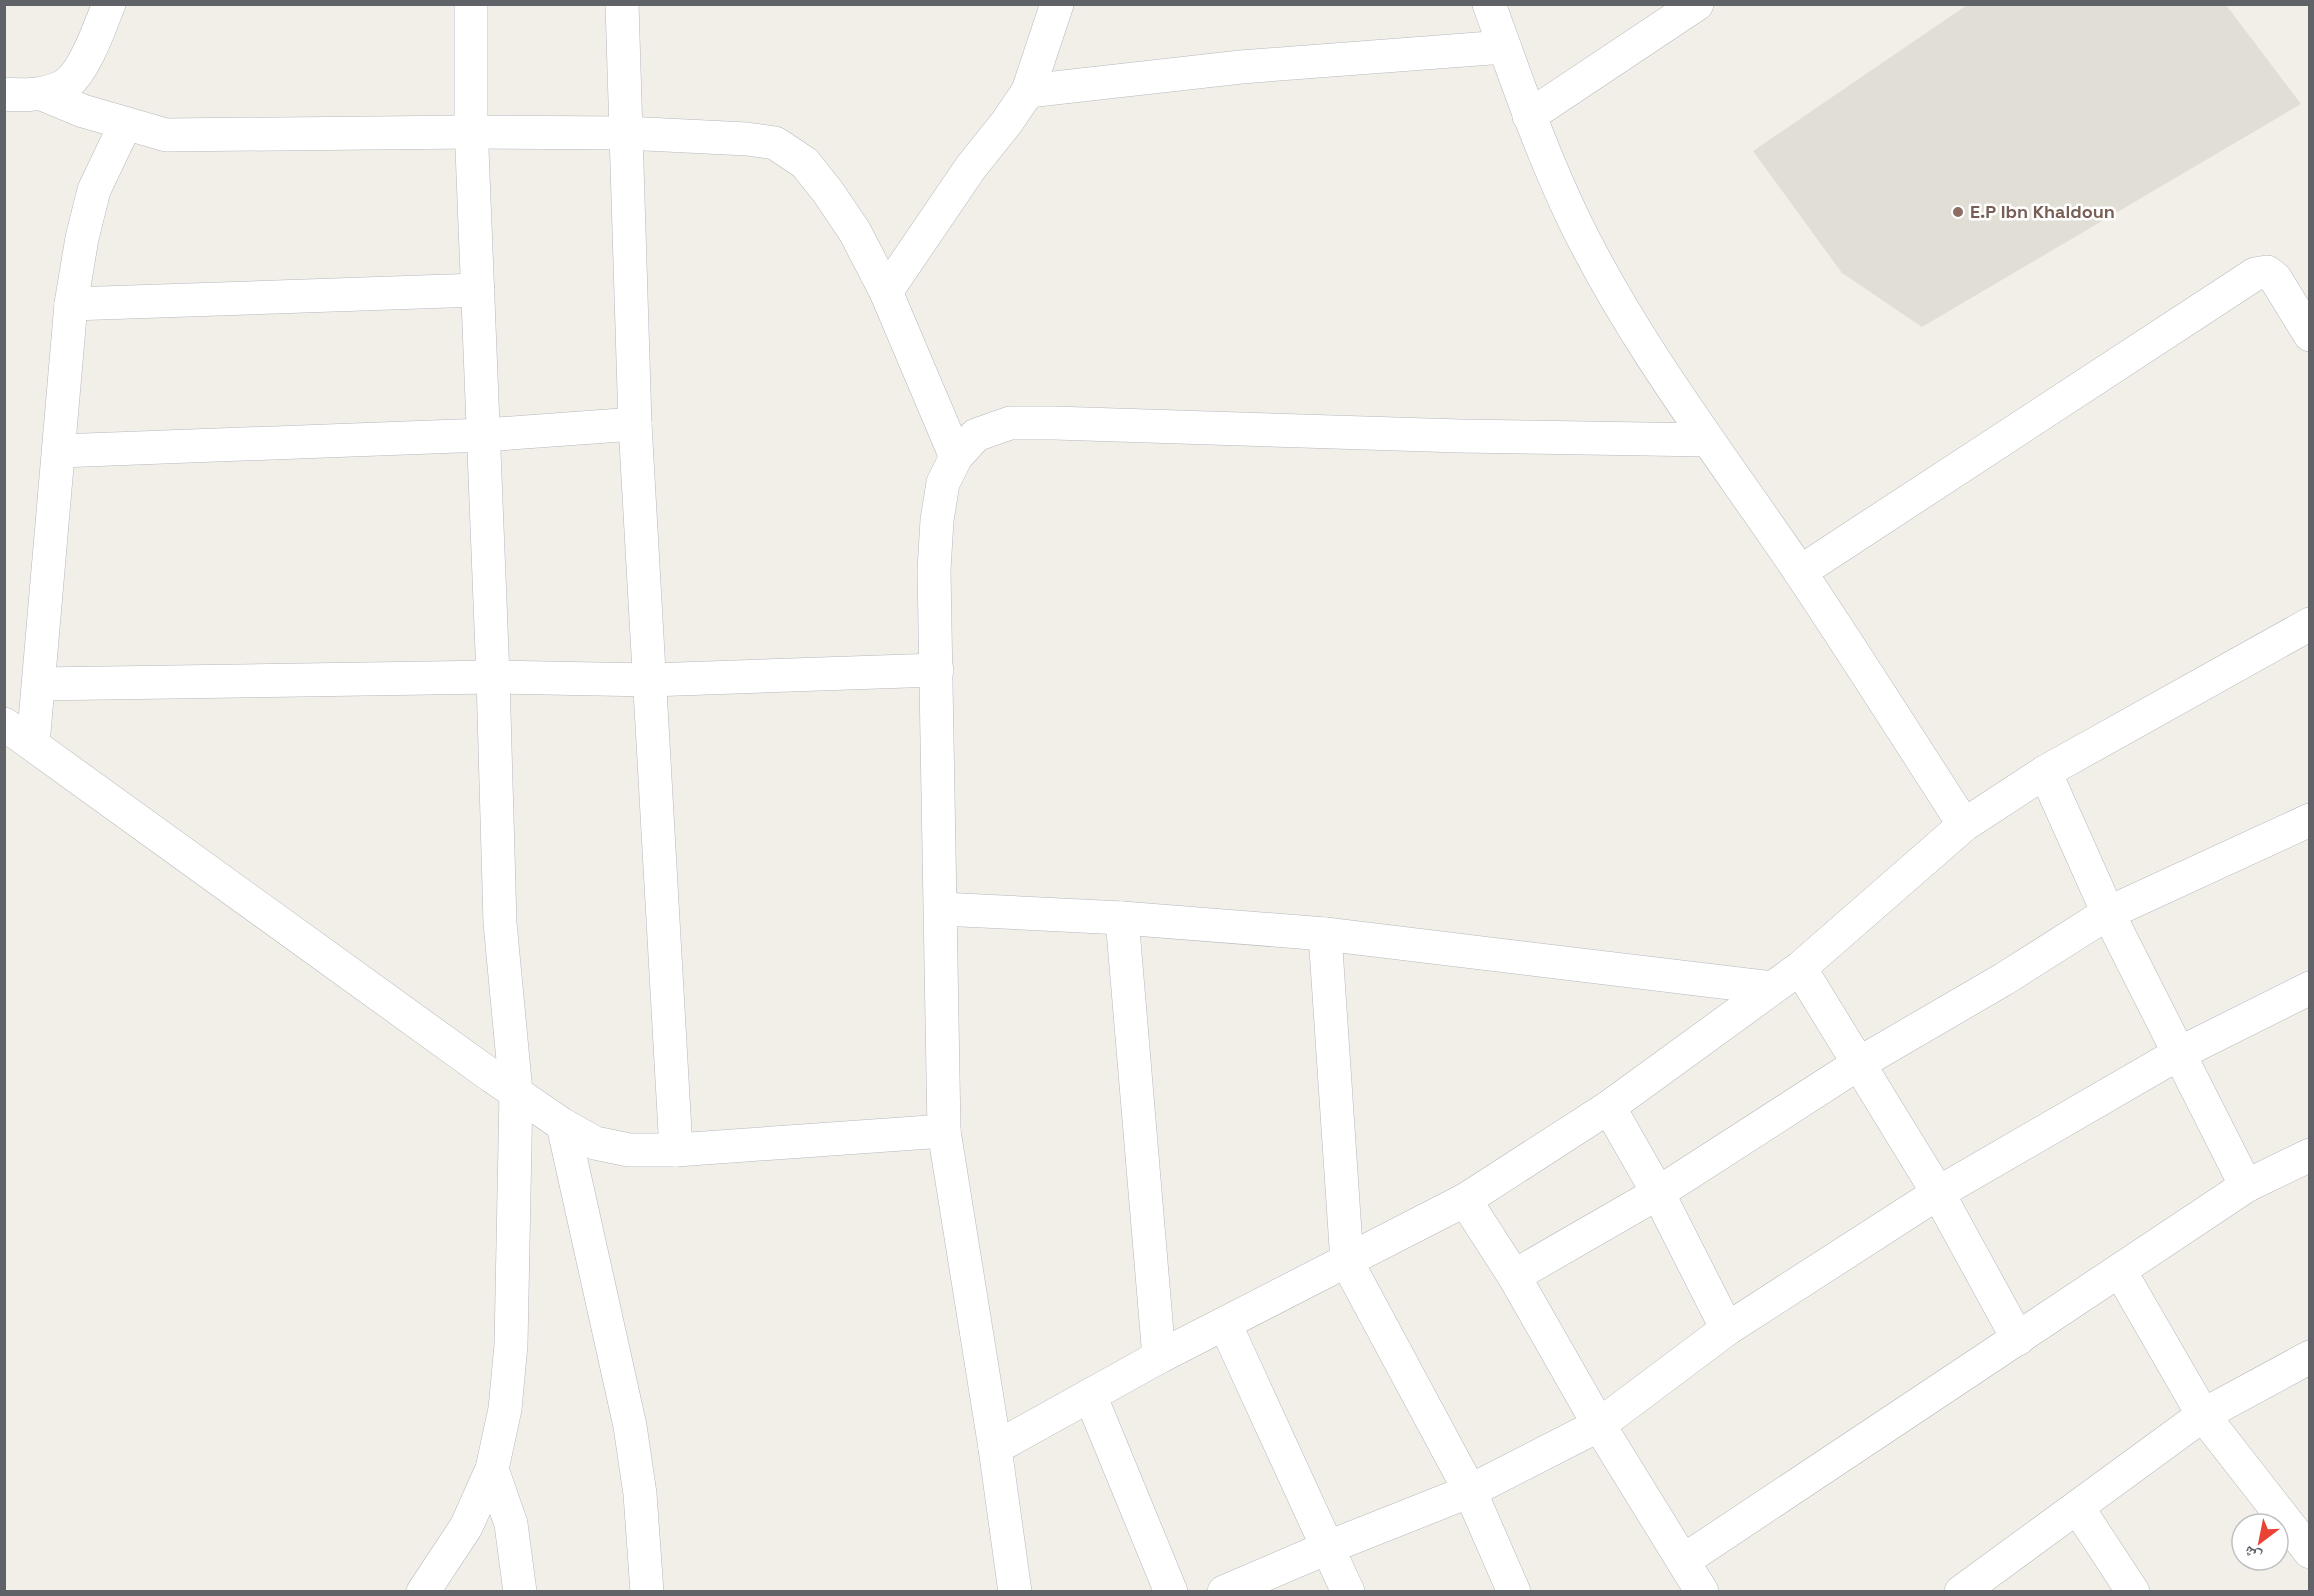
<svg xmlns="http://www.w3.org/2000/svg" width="2314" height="1596" font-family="'Space Grotesk','Noto Naskh Arabic',sans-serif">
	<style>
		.education { fill: #e1ded6 }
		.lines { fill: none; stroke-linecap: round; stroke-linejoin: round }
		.minor-casing { stroke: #b5b8bc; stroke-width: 34 }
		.minor { stroke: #fff; stroke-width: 33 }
		.education-dot { fill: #8d6e63; stroke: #fff; stroke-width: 2 }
		.labels { text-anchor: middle; stroke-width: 5; stroke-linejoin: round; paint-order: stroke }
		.education-label { font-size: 18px; font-weight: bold; fill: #785e54; stroke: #fff; text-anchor: start }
	</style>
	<rect width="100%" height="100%" fill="#f1efe8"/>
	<polygon class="education" points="1967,5 2226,5 2301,104 1922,327 1842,273 1753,151"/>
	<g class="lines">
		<defs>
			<g id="minor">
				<polyline points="622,4 635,424 676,1150"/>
				<path d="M1489,4C1516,78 1541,152 1575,222C1636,347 1723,458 1800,572C1856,656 1910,741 1964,825"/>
				<polyline points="1028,91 1241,67 1504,47"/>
				<path d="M4,94C23,96 53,95 68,83C86,68 100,26 109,4"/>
				<polyline points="42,94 83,111 166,135 471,132 625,133 747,139 775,143 805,163 828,192 855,232 886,292 956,457"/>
				<polyline points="1529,116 1697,4"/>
				<polyline points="886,292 971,167 1007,122 1028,91 1057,4"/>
				<polyline points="71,304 478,290"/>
				<polyline points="59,451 484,435 635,424"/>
				<polyline points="1800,572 2255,274 2267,272 2275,278 2310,335"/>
				<polyline points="39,684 493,677 650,680 937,670"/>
				<polyline points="4,724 493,1077 563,1125 595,1143 629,1150 676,1150 944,1131"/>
				<polyline points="33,744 71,304 82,238 94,190 125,125"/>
				<polyline points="2045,772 2108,913 2246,1186"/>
				<polyline points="941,909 1122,918 1325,934 1772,988"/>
				<polyline points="1122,918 1159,1357"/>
				<polyline points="1325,934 1347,1262 1470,1491 1514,1592"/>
				<polyline points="1800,968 1938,1193 2018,1339"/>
				<polyline points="1609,1107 1658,1193 1727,1329"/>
				<polyline points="563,1125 630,1426 640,1494 647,1592"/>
				<polyline points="1465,1200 1514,1276 1599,1425 1702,1592"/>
				<polyline points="2120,1271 2203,1415 2310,1552"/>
				<polyline points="1514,1276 1658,1193 1858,1064 2004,979 2108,913 2310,820"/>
				<polyline points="1225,1324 1348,1592"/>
				<polyline points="1090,1395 1171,1592"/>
				<polyline points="995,1448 1159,1357 1465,1200 1609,1107 1800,968 1964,825 2045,772 2310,624"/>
				<polyline points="492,1469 511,1524 520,1592"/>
				<polyline points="2078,1508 2133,1592"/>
				<polyline points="1683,1561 2246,1186 2310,1155"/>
				<polyline points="423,1592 466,1527 492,1469 505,1409 511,1345 516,1092 500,923 493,677 471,124 471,4"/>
				<polyline points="1015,1592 995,1448 944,1131 934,570 937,520 943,483 956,457 976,435 1010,423 1054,423 1460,436 1707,440"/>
				<polyline points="1224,1592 1329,1547 1470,1491 1599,1425 1727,1329 1938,1193 2178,1054 2310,988"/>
				<polyline points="1961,1592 2203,1415 2310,1357"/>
			</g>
		</defs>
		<use href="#minor" class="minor-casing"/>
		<use href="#minor" class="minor"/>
	</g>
	<circle class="education-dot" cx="1958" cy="212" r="6"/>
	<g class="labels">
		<g class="education-label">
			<text x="1970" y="218">E.P Ibn Khaldoun</text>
		</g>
	</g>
	<rect width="2314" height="1596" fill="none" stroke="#5f6368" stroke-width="12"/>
	<g transform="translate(2260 1542) rotate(212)"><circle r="28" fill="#ffffff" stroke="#bfc1c3" stroke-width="1.5"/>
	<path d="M0-4.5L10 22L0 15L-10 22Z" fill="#ea4335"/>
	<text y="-9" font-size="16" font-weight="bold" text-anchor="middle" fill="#5f6368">ش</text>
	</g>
</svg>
